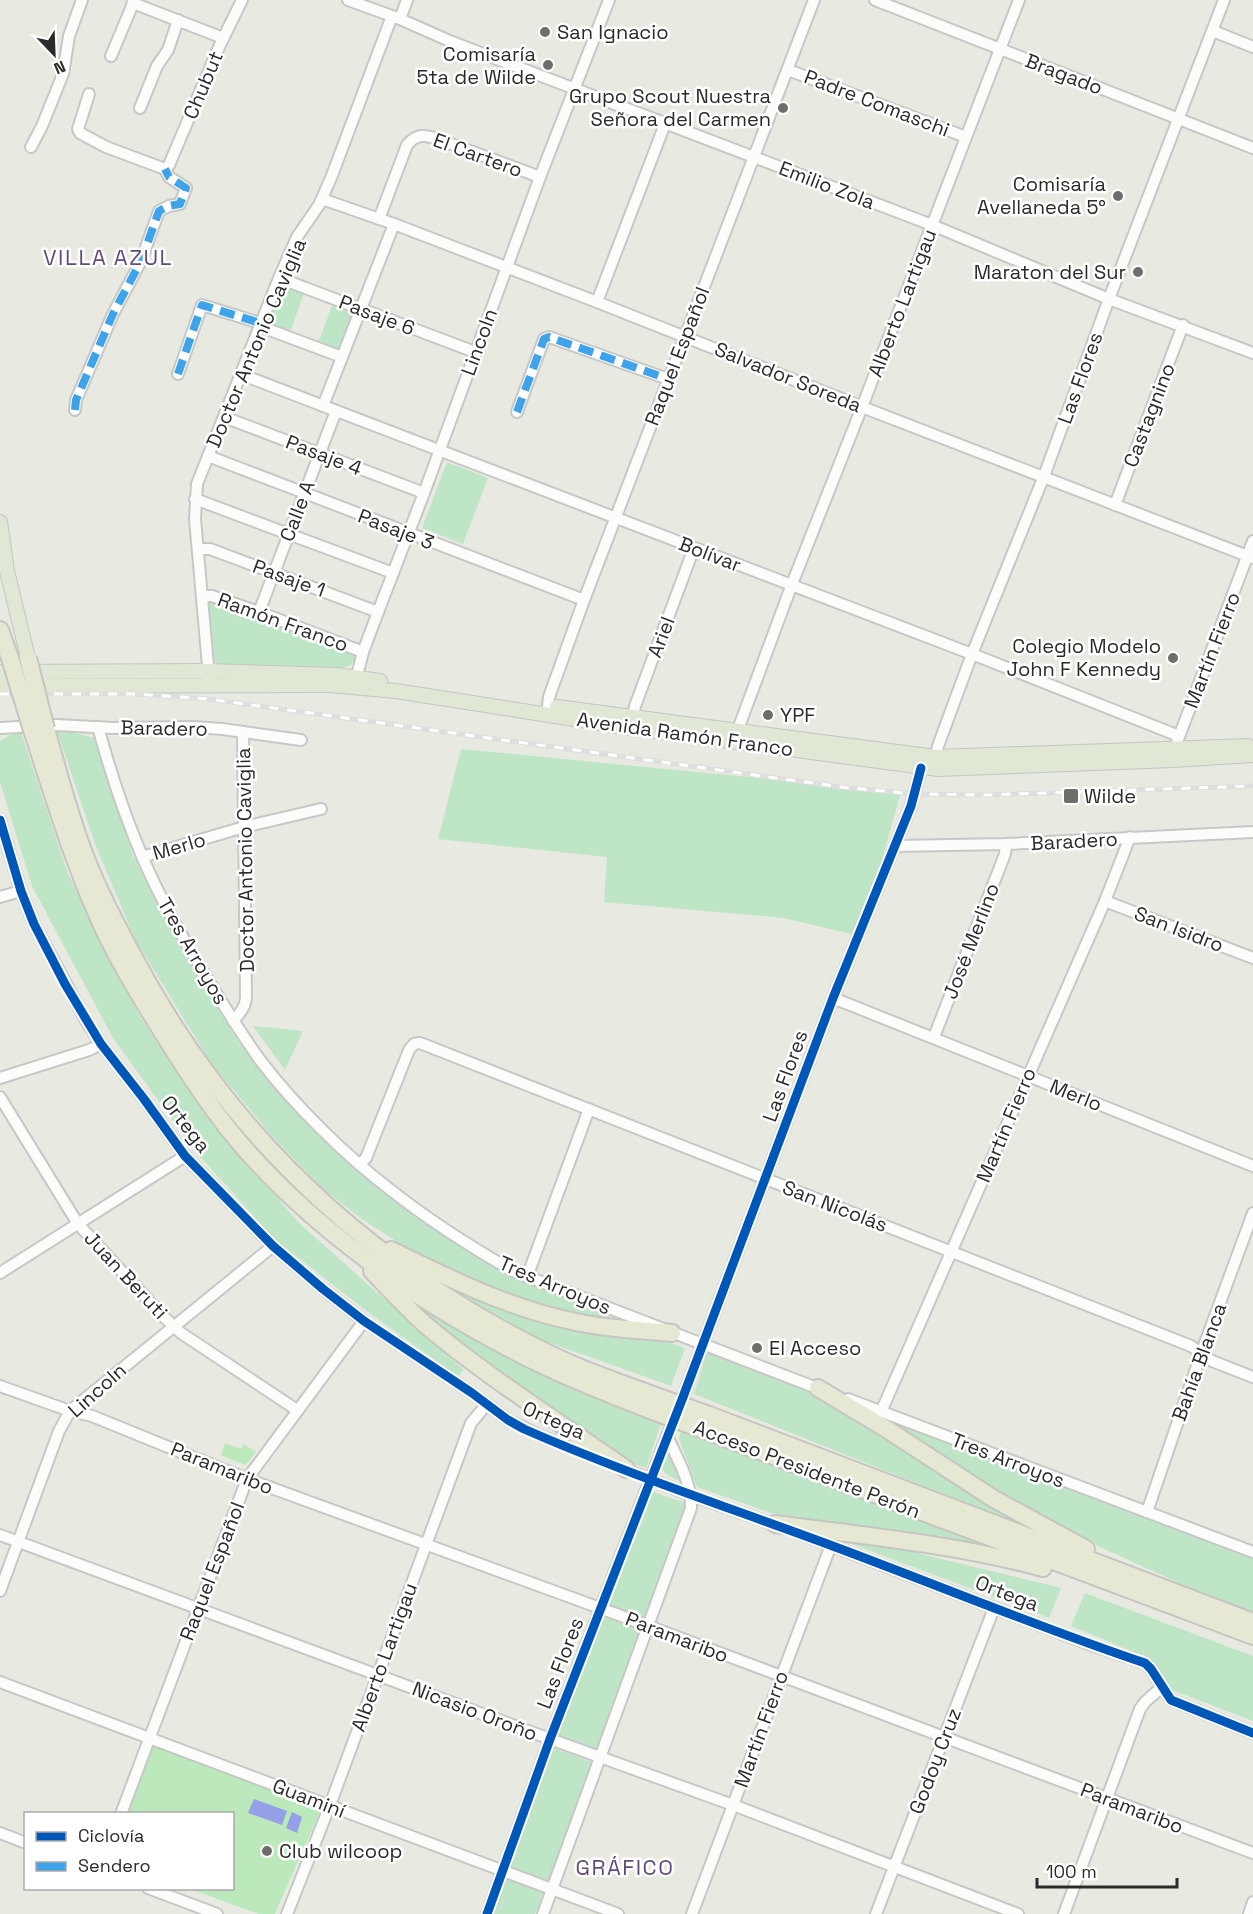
<svg xmlns="http://www.w3.org/2000/svg" width="1253" height="1914" font-family="'Space Grotesk',sans-serif">
	<style>
		.green { fill: #bee6c6 }
		.pitch { fill: #bce9bb }
		.water { fill: #96a0e9 }
		.lines { fill: none; stroke-linecap: round; stroke-linejoin: round }
		.minor-casing { stroke: #c8c7c7; stroke-width: 14 }
		.major-casing { stroke: #c5c5c2; stroke-width: 16 }
		.highway-casing { stroke: #c5c5c2; stroke-width: 20 }
		.minor { stroke: #fcfcfb; stroke-width: 10 }
		.major { stroke: #e0e7d4; stroke-width: 14 }
		.highway { stroke: #e7e8d4; stroke-width: 16 }
		.rail-casing { stroke: #dfdedf; stroke-width: 5 }
		.rail { stroke: #fff; stroke-width: 3; stroke-dasharray: 9; stroke-linecap: butt }
		.highway-bridge-casing { stroke: #c5c5c2; stroke-width: 20; stroke-linecap: butt }
		.highway-bridge { stroke: #e7e8d4; stroke-width: 16 }
		.quiet { stroke: #3ea3eb; stroke-width: 8; stroke-dasharray: 15 8; stroke-linecap: butt }
		.cycleway-casing { stroke: #fff; stroke-width: 13 }
		.cycleway { stroke: #0057b8; stroke-width: 9 }
		.poi-dot { fill: #6d6e6b; stroke: #fff; stroke-width: 2 }
		.labels { text-anchor: middle; stroke-width: 5; stroke-linejoin: round; paint-order: stroke }
		.poi-label { font-size: 20px; fill: #2b2b2b; stroke: #fff; text-anchor: start }
		.street-label { font-size: 20px; fill: #2b2b2b; stroke: #fff }
		.quarter-label { font-size: 22px; letter-spacing: 1.5px; fill: #614c7b; stroke: #fff }
	</style>
	<rect width="100%" height="100%" fill="#e8eae2"/>
	<g class="green">
		<polygon points="284,284 304,293 290,333 268,325 266,321 278,287"/>
		<polygon points="333,303 353,309 354,314 340,348 335,350 317,345"/>
		<polygon points="447,462 488,478 463,544 422,528"/>
		<polygon points="214,601 353,654 355,658 351,665 341,669 221,668 214,660 208,606 209,603"/>
		<polygon points="56,728 94,738 133,855 176,940 239,1043 299,1116 379,1190 464,1247 523,1281 618,1320 597,1320 521,1302 416,1254 359,1217 320,1186 273,1137 211,1063 135,939 96,847"/>
		<polygon points="20,729 68,874 141,1018 209,1118 298,1222 464,1370 458,1376 369,1313 276,1240 194,1150 113,1038 32,886 0,782 0,741"/>
		<polygon points="461,749 901,792 860,936 783,918 604,902 607,857 438,839"/>
		<polygon points="253,1026 303,1031 285,1070"/>
		<polygon points="433,1278 663,1340 685,1348 671,1386 539,1339"/>
		<polygon points="411,1300 518,1358 661,1424 646,1468 616,1459 464,1349"/>
		<polygon points="707,1353 825,1396 1035,1531 694,1394"/>
		<polygon points="866,1412 1253,1559 1253,1612 1197,1591 1038,1519"/>
		<polygon points="681,1431 1025,1555 771,1513 697,1487 679,1439"/>
		<path d="M668,1447L683,1482C658,1472 660,1472 668,1447Z"/>
		<polygon points="650,1491 686,1503 644,1618 608,1605"/>
		<polygon points="851,1537 1061,1588 1049,1618 844,1541"/>
		<polygon points="1085,1593 1253,1656 1253,1721 1172,1690 1147,1657 1071,1626"/>
		<polygon points="602,1616 640,1630 596,1750 557,1736"/>
		<polygon points="554,1748 592,1762 549,1882 510,1868"/>
		<polygon points="506,1877 544,1891 535,1914 493,1914"/>
	</g>
	<g class="pitch">
		<polygon points="225,1443 241,1449 244,1444 256,1452 245,1465 221,1455"/>
		<polygon points="152,1746 322,1807 275,1914 259,1914 190,1889 232,1888 232,1814 127,1814"/>
	</g>
	<g class="water">
		<polygon points="254,1799 287,1811 282,1825 248,1813"/>
		<polygon points="292,1812 302,1817 297,1833 286,1828"/>
	</g>
	<g class="lines">
		<defs>
			<g id="minor">
				<polyline points="348,0 400,19 452,42 932,225 1109,299 1253,353"/>
				<polyline points="875,0 1253,148"/>
				<polyline points="133,3 223,38"/>
				<polyline points="400,19 407,0"/>
				<polyline points="1213,31 1253,47"/>
				<polyline points="111,56 132,6 133,0"/>
				<polyline points="788,70 966,137"/>
				<polyline points="89,94 78,129 80,133 106,147 165,169"/>
				<polyline points="140,108 157,66 168,50 178,20"/>
				<polyline points="31,147 42,126 63,74 69,36 82,0"/>
				<polyline points="165,169 169,165 220,45 242,0"/>
				<polyline points="322,199 394,224 597,302 862,407 1253,558"/>
				<path d="M379,219L407,145C417,133 425,135 438,139L540,177"/>
				<polyline points="279,278 475,352"/>
				<polyline points="597,302 665,124"/>
				<polyline points="259,326 342,357"/>
				<polyline points="178,374 202,305 260,323"/>
				<polyline points="240,374 972,654 1179,736"/>
				<polyline points="323,406 394,224"/>
				<polyline points="75,410 76,400 113,314 141,261 159,211 169,206 180,204 186,188 169,177 165,169"/>
				<polyline points="517,412 544,339 549,337 668,379"/>
				<polyline points="224,417 424,493"/>
				<polyline points="208,456 584,600"/>
				<polyline points="195,499 393,573"/>
				<polyline points="1115,505 1183,325"/>
				<polyline points="199,549 210,549 378,612"/>
				<polyline points="202,596 212,596 259,612 363,652"/>
				<polyline points="259,612 336,411"/>
				<polyline points="209,677 195,519 197,484 279,278 297,237 319,205 331,178 392,16"/>
				<polyline points="355,683 363,652 378,612 424,493 540,177 609,0"/>
				<polyline points="547,714 549,697 584,600 814,0"/>
				<polyline points="632,722 635,706 694,548"/>
				<path d="M98,727C110,771 124,814 142,856C160,899 184,940 208,980C225,1007 241,1034 260,1060C294,1105 347,1157 392,1191C430,1221 471,1247 513,1271L822,1390"/>
				<polyline points="0,728 57,725 113,728 194,727 222,729 301,740"/>
				<polyline points="738,737 740,724 792,584 862,407 1019,0"/>
				<polyline points="1177,742 1253,541"/>
				<polyline points="936,757 938,746 972,654 1044,476 1109,299 1224,0"/>
				<polyline points="0,820 21,891 34,924 85,1019 101,1044 144,1099 185,1156 227,1199 273,1246 323,1289 364,1321 472,1393 508,1420 543,1437 607,1462"/>
				<polyline points="895,846 1006,844 1253,832"/>
				<polyline points="142,857 244,827 321,809"/>
				<polyline points="0,897 21,891"/>
				<polyline points="1105,901 1253,958"/>
				<polyline points="833,998 1253,1166"/>
				<path d="M233,1021C240,1013 245,1008 246,998L243,732"/>
				<polyline points="934,1037 1005,854 1006,844"/>
				<polyline points="0,1078 89,1050 101,1044"/>
				<polyline points="0,1097 78,1224 161,1314 181,1333 297,1410"/>
				<polyline points="360,1164 366,1158 409,1050 414,1044 420,1043 1191,1346 1212,1361 1253,1377"/>
				<polyline points="0,1273 185,1156"/>
				<polyline points="527,1277 589,1109"/>
				<polyline points="0,1386 70,1411 92,1416 247,1479 600,1608 1253,1853"/>
				<polyline points="683,1397 833,998 911,806 921,768"/>
				<polyline points="848,1399 1253,1552"/>
				<polyline points="881,1412 1105,901 1130,837"/>
				<polyline points="622,1468 690,1495 779,1526"/>
				<polyline points="1147,1512 1201,1354 1253,1213"/>
				<polyline points="796,1532 1086,1643 1145,1663 1151,1669 1171,1700 1253,1733"/>
				<polyline points="0,1535 550,1739 733,1805 1018,1914"/>
				<polyline points="0,1591 59,1431 70,1411 273,1246"/>
				<polyline points="0,1682 618,1914"/>
				<polyline points="121,1814 247,1479 364,1321"/>
				<polyline points="0,1833 26,1843"/>
				<polyline points="148,1888 217,1914"/>
				<polyline points="287,1914 330,1805 471,1423 487,1404"/>
				<polyline points="487,1914 550,1739 671,1426"/>
				<path d="M543,1914L691,1508C692,1483 677,1458 667,1436"/>
				<polyline points="692,1914 831,1545"/>
				<polyline points="876,1914 994,1608"/>
				<polyline points="1064,1914 1140,1709 1145,1702 1162,1687"/>
				<polyline points="1249,1914 1253,1902"/>
			</g>
			<g id="major">
				<polyline points="0,522 7,571 28,658"/>
				<polyline points="0,672 208,671 337,675 380,681"/>
				<polyline points="0,686 309,685 330,685 396,691 631,728 938,769 1174,760 1253,755"/>
				<polyline points="557,707 936,757 1248,746"/>
			</g>
			<g id="highway">
				<polyline points="0,630 10,658"/>
				<path d="M46,729C58,771 69,815 85,856C98,890 115,922 132,954C228,1136 370,1268 556,1357C587,1372 621,1383 653,1395"/>
				<path d="M32,730C53,794 72,859 100,921C117,959 139,995 161,1030C182,1064 204,1098 229,1130C306,1225 414,1300 522,1355C563,1376 607,1393 650,1410"/>
				<path d="M391,1250C450,1279 511,1309 576,1322C607,1329 640,1330 672,1333"/>
				<path d="M372,1271C392,1292 412,1314 434,1332C495,1382 562,1424 626,1469"/>
				<polyline points="818,1388 888,1430 994,1499 1086,1549"/>
				<polyline points="709,1415 1253,1622"/>
				<polyline points="704,1430 1253,1636"/>
				<path d="M775,1524C865,1536 955,1544 1043,1568"/>
			</g>
		</defs>
		<use href="#minor" class="minor-casing"/>
		<use href="#major" class="major-casing"/>
		<use href="#highway" class="highway-casing"/>
		<use href="#minor" class="minor"/>
		<use href="#major" class="major"/>
		<use href="#highway" class="highway"/>
		<defs>
			<polyline id="rail" points="0,694 136,694 209,699 841,787 915,794 983,795 1253,786"/>
		</defs>
		<use href="#rail" class="rail-casing"/>
		<use href="#rail" class="rail"/>
		<defs>
			<g id="highway-bridge">
				<polyline points="10,658 32,730"/>
				<polyline points="28,658 46,729"/>
				<polyline points="653,1395 709,1415"/>
				<polyline points="650,1410 704,1430"/>
			</g>
		</defs>
		<use href="#highway-bridge" class="highway-bridge-casing"/>
		<use href="#highway-bridge" class="highway-bridge"/>
		<g class="quiet">
			<polyline points="178,374 202,305 260,323"/>
			<polyline points="75,410 76,400 113,314 141,261 159,211 169,206 180,204 186,188 169,177 165,169"/>
			<polyline points="517,412 544,339 549,337 668,379"/>
		</g>
		<defs>
			<g id="cycleway">
				<path d="M0,820L21,891L34,924L65,984L101,1044L144,1099L185,1156L273,1246L323,1289L364,1321L472,1393L508,1420L524,1429C624,1473 728,1507 830,1545C935,1584 1038,1627 1145,1663L1151,1669L1171,1700L1253,1733"/>
				<polyline points="487,1914 550,1739 683,1397 833,998 911,806 921,768"/>
			</g>
		</defs>
		<use href="#cycleway" class="cycleway-casing"/>
		<use href="#cycleway" class="cycleway"/>
	</g>
	<g class="poi-dot">
		<circle cx="545" cy="32" r="6"/>
		<circle cx="548" cy="65" r="6"/>
		<circle cx="783" cy="108" r="6"/>
		<circle cx="1118" cy="196" r="6"/>
		<circle cx="1138" cy="272" r="6"/>
		<circle cx="1173" cy="658" r="6"/>
		<circle cx="768" cy="715" r="6"/>
		<rect x="1063" y="788" width="16" height="16" rx="3"/>
		<circle cx="757" cy="1348" r="6"/>
		<circle cx="267" cy="1851" r="6"/>
	</g>
	<g class="labels">
		<g class="poi-label">
			<text x="557" y="39">San Ignacio</text>
			<text x="536" y="61" text-anchor="end">Comisaría<tspan x="536" dy="23">5ta de Wilde</tspan></text>
			<text x="771" y="103" text-anchor="end">Grupo Scout Nuestra<tspan x="771" dy="23">Señora del Carmen</tspan></text>
			<text x="1106" y="191" text-anchor="end">Comisaría<tspan x="1106" dy="23">Avellaneda 5°</tspan></text>
			<text x="1126" y="279" text-anchor="end">Maraton del Sur</text>
			<text x="1161" y="653" text-anchor="end">Colegio Modelo<tspan x="1161" dy="23">John F Kennedy</tspan></text>
			<text x="780" y="722">YPF</text>
			<text x="1084" y="803">Wilde</text>
			<text x="769" y="1355">El Acceso</text>
			<text x="279" y="1858">Club wilcoop</text>
		</g>
		<g class="street-label">
			<text transform="translate(1064 74) rotate(21)" y="7">Bragado</text>
			<text transform="translate(203 85) rotate(-67)" y="7">Chubut</text>
			<text transform="translate(877 103) rotate(21)" y="7">Padre Comaschi</text>
			<text transform="translate(478 155) rotate(20)" y="7">El Cartero</text>
			<text transform="translate(827 185) rotate(21)" y="7">Emilio Zola</text>
			<text transform="translate(902 303) rotate(-69)" y="7">Alberto Lartigau</text>
			<text transform="translate(377 315) rotate(21)" y="7">Pasaje 6</text>
			<text transform="translate(479 342) rotate(-70)" y="7">Lincoln</text>
			<text transform="translate(256 343) rotate(-67)" y="7">Doctor Antonio Caviglia</text>
			<text transform="translate(677 356) rotate(-69)" y="7">Raquel Español</text>
			<text transform="translate(788 377) rotate(22)" y="7">Salvador Soreda</text>
			<text transform="translate(1080 378) rotate(-70)" y="7">Las Flores</text>
			<text transform="translate(1149 415) rotate(-69)" y="7">Castagnino</text>
			<text transform="translate(324 455) rotate(21)" y="7">Pasaje 4</text>
			<text transform="translate(297 511) rotate(-69)" y="7">Calle A</text>
			<text transform="translate(396 529) rotate(21)" y="7">Pasaje 3</text>
			<text transform="translate(710 554) rotate(21)" y="7">Bolívar</text>
			<text transform="translate(289 578) rotate(20)" y="7">Pasaje 1</text>
			<text transform="translate(283 622) rotate(20)" y="7">Ramón Franco</text>
			<text transform="translate(661 637) rotate(-69)" y="7">Ariel</text>
			<text transform="translate(1212 650) rotate(-69)" y="7">Martín Fierro</text>
			<text transform="translate(164 728) rotate(1)" y="7">Baradero</text>
			<text transform="translate(685 734) rotate(8)" y="7">Avenida Ramón Franco</text>
			<text transform="translate(1074 841) rotate(-3)" y="7">Baradero</text>
			<text transform="translate(179 846) rotate(-16)" y="7">Merlo</text>
			<text transform="translate(245 860) rotate(-91)" y="7">Doctor Antonio Caviglia</text>
			<text transform="translate(1179 929) rotate(21)" y="7">San Isidro</text>
			<text transform="translate(971 941) rotate(-69)" y="7">José Merlino</text>
			<text transform="translate(193 951) rotate(60)" y="7">Tres Arroyos</text>
			<text transform="translate(785 1076) rotate(-70)" y="7">Las Flores</text>
			<text transform="translate(1076 1095) rotate(22)" y="7">Merlo</text>
			<text transform="translate(186 1124) rotate(52)" y="7">Ortega</text>
			<text transform="translate(1006 1125) rotate(-67)" y="7">Martín Fierro</text>
			<text transform="translate(835 1206) rotate(21)" y="7">San Nicolás</text>
			<text transform="translate(126 1275) rotate(47)" y="7">Juan Beruti</text>
			<text transform="translate(555 1285) rotate(23)" y="7">Tres Arroyos</text>
			<text transform="translate(1199 1362) rotate(-70)" y="7">Bahía Blanca</text>
			<text transform="translate(97 1390) rotate(-42)" y="7">Lincoln</text>
			<text transform="translate(554 1420) rotate(24)" y="7">Ortega</text>
			<text transform="translate(1008 1460) rotate(21)" y="7">Tres Arroyos</text>
			<text transform="translate(222 1468) rotate(22)" y="7">Paramaribo</text>
			<text transform="translate(807 1469) rotate(21)" y="7">Acceso Presidente Perón</text>
			<text transform="translate(212 1571) rotate(-69)" y="7">Raquel Español</text>
			<text transform="translate(1007 1593) rotate(21)" y="7">Ortega</text>
			<text transform="translate(677 1637) rotate(21)" y="7">Paramaribo</text>
			<text transform="translate(384 1657) rotate(-70)" y="7">Alberto Lartigau</text>
			<text transform="translate(560 1663) rotate(-69)" y="7">Las Flores</text>
			<text transform="translate(475 1711) rotate(21)" y="7">Nicasio Oroño</text>
			<text transform="translate(761 1729) rotate(-70)" y="7">Martín Fierro</text>
			<text transform="translate(935 1761) rotate(-69)" y="7">Godoy Cruz</text>
			<text transform="translate(309 1798) rotate(21)" y="7">Guaminí</text>
			<text transform="translate(1132 1808) rotate(21)" y="7">Paramaribo</text>
		</g>
		<g class="quarter-label">
			<text x="108" y="265">VILLA AZUL</text>
			<text x="625" y="1875">GRÁFICO</text>
		</g>
	</g>
	<rect x="24" y="1812" width="210" height="78" fill="#ffffff" stroke="#aaaaaa" stroke-width="1.5"/>
	<rect x="36" y="1832" width="30" height="9" fill="#0057b8" stroke="#aaaaaa" stroke-width="1.5"/>
	<text x="78" y="1842" font-size="18" fill="#2b2b2b">Ciclovía</text>
	<rect x="36" y="1862" width="30" height="9" fill="#3ea3eb" stroke="#aaaaaa" stroke-width="1.5"/>
	<text x="78" y="1872" font-size="18" fill="#2b2b2b">Sendero</text>
	<g transform="translate(54 54) rotate(157)" stroke="#ffffff" stroke-width="4.5" paint-order="stroke">
	<path d="M0-4.5L10 22L0 15L-10 22Z" fill="#2b2b2b"/>
	<text y="-9" font-size="16" font-weight="bold" text-anchor="middle" fill="#2b2b2b">N</text>
	</g>
	<path d="M1037 1878v9h140v-9" fill="none" stroke="#2b2b2b" stroke-width="3"/>
	<text x="1046" y="1878" font-size="18" fill="#2b2b2b" stroke="#ffffff" stroke-width="4.5" paint-order="stroke">100 m</text>
</svg>
